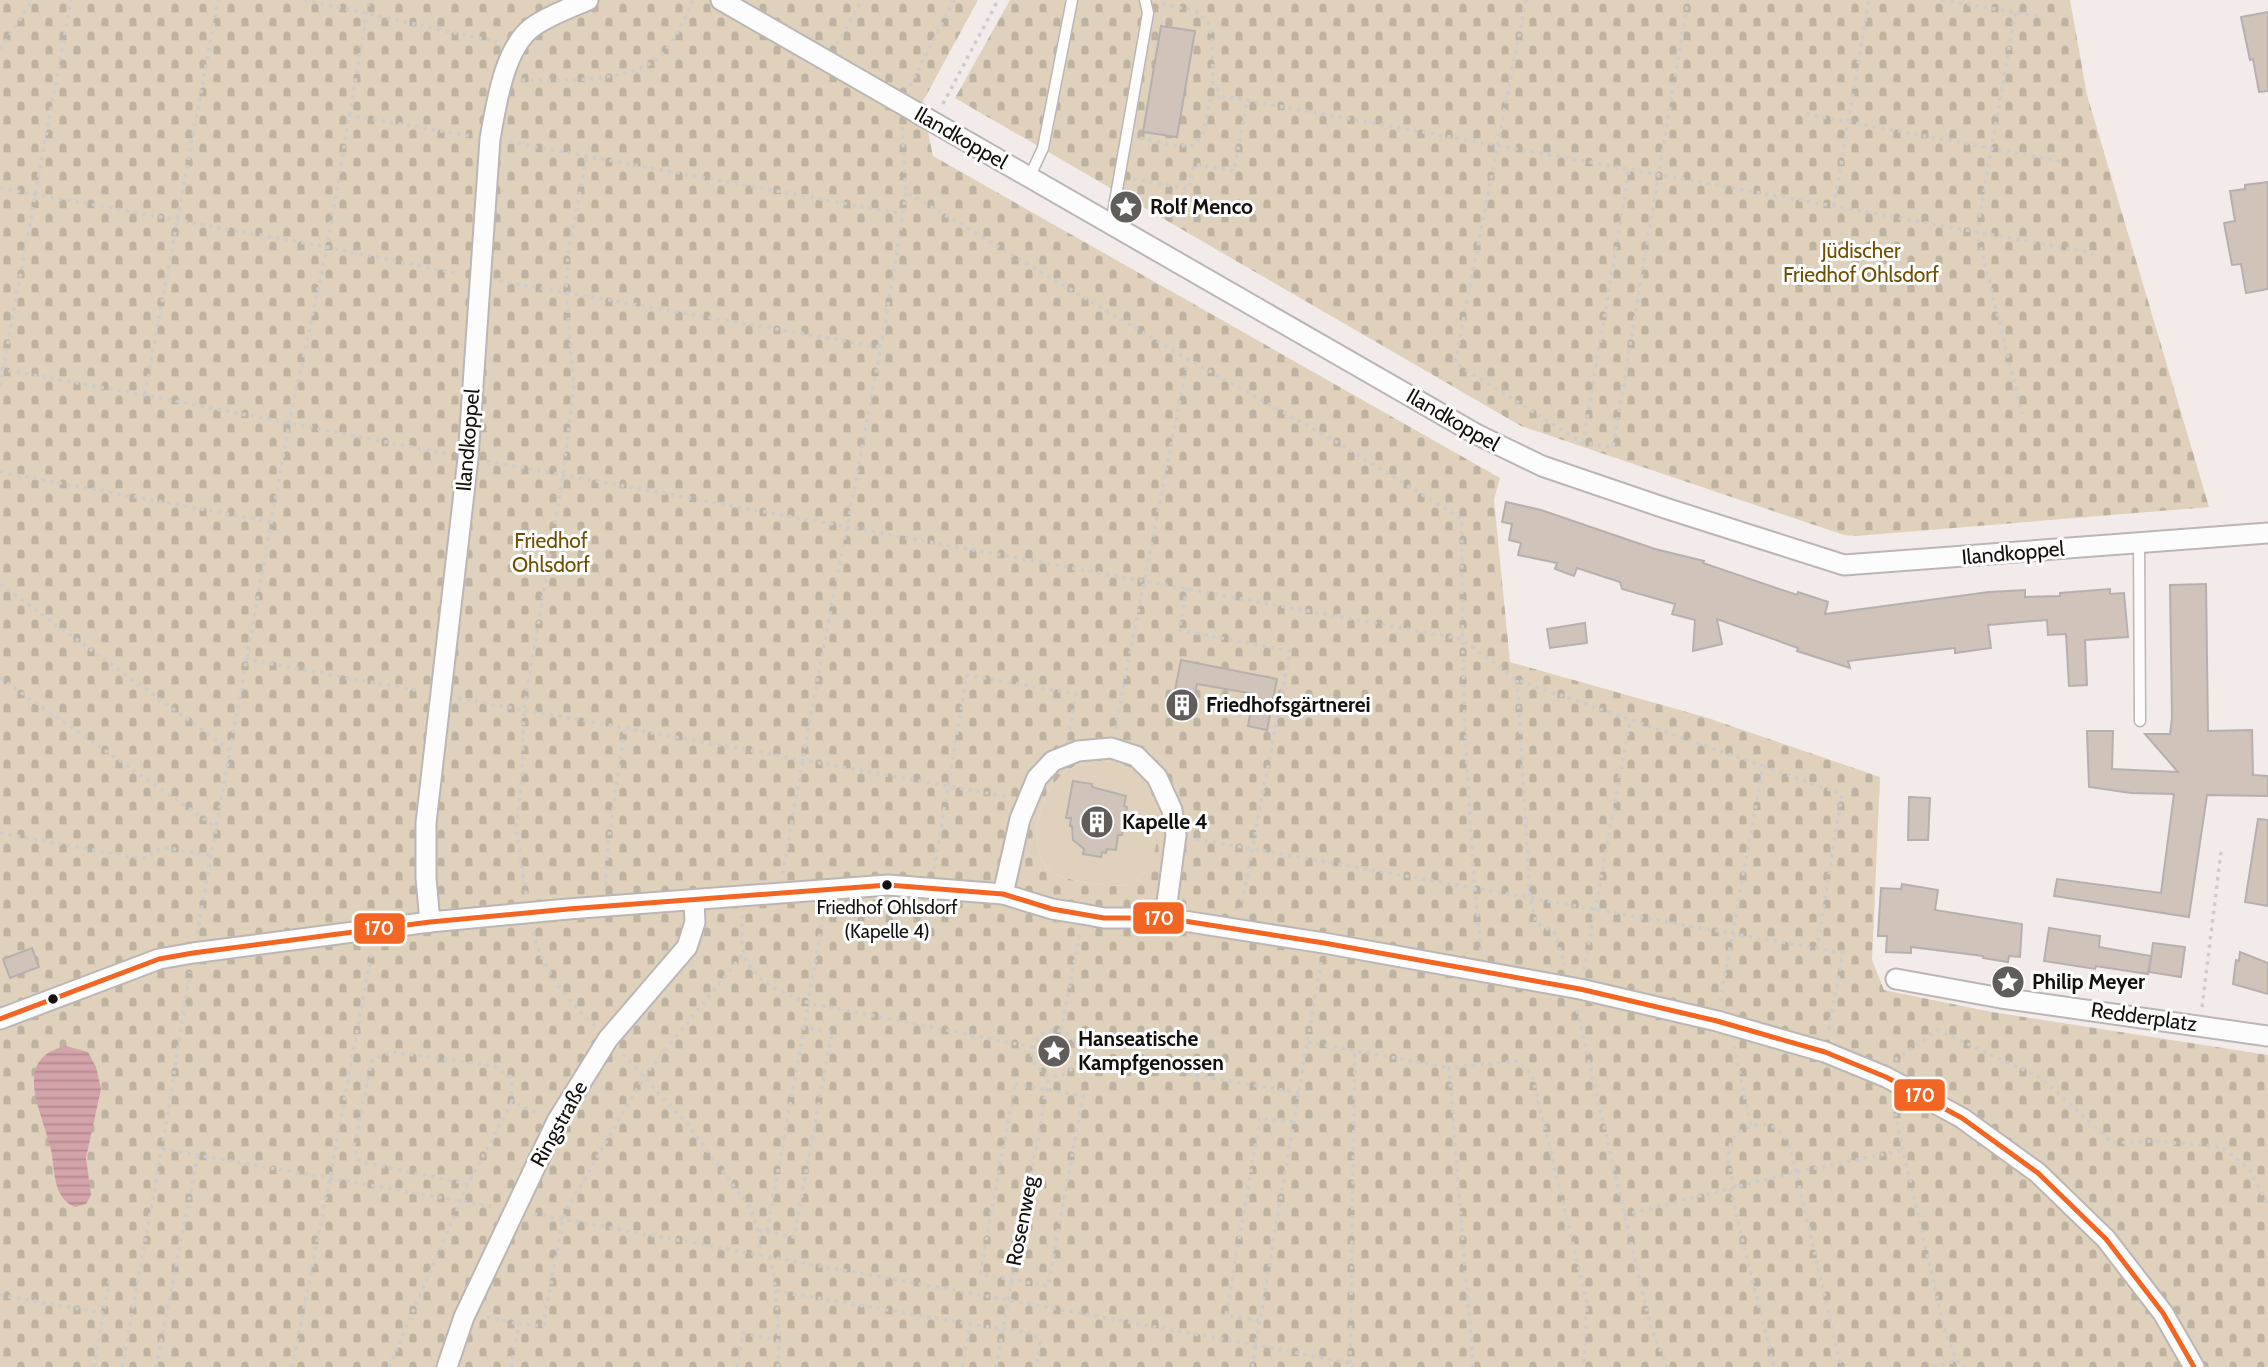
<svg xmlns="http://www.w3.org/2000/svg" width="2268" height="1367" font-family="Cabin,sans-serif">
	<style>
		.grass { fill: #dfd1bc }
		.cemetery { fill: url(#cemetery-stones); fill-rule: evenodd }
		.water { fill: url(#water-rules) }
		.building { fill: #d0c4ba; stroke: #b5b0ae; stroke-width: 2 }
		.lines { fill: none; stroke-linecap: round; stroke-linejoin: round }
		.service-casing { stroke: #bbb6b4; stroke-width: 13 }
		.minor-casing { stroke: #bbb6b4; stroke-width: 23 }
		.path { stroke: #cecdcb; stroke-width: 3.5; stroke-dasharray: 3.5 5; stroke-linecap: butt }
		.service { stroke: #fdfcfc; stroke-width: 10 }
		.minor { stroke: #fdfcfc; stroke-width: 19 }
		.bus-1-casing { stroke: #fff; stroke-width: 10 }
		.bus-1 { stroke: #f26522; stroke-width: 5 }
		.bus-dot { fill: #13100e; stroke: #fff; stroke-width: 2.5 }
		.labels { text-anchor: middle; stroke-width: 6; stroke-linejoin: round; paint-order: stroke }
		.bus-label { font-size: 19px; fill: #13100e; stroke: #fff }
		.street-label { font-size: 21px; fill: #13100e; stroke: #fff }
		.poi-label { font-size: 21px; font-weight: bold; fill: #13100e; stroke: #fff; text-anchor: start }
		.park-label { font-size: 21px; fill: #6f4f00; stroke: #fff }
		.line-badge { stroke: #fff; stroke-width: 2.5 }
		.badge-label { font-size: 19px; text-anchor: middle; font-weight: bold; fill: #fff }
	</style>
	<defs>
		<pattern id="cemetery-stones" width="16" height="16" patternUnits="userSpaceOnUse" patternTransform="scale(1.75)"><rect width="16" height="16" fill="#dfd1bc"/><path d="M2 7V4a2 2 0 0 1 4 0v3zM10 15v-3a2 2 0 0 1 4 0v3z" fill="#beb2a0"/></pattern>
		<pattern id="water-rules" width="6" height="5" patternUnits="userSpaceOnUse" patternTransform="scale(1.75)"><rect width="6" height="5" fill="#d4a2a9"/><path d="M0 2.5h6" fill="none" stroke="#b58a90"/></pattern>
	</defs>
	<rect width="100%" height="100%" fill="#f2ebe9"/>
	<path class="grass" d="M1087,761C1101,761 1116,761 1129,767C1164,785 1168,857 1137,880C1125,889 1104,885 1090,883C1077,880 1060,879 1049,870C1027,850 1038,801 1056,781C1064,770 1075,766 1087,761Z"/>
	<g class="cemetery">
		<path d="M0,0H978L922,103L933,156L1500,478L1494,500L1510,662L1708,718L1880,777L1872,960L1884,990L1992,1012L2268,1055V1367H0ZM1087,761C1101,761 1116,761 1129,767C1164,785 1167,858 1137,880C1125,889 1104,885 1090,883C1077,880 1060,879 1049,870C1027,850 1038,801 1056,781C1064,770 1075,766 1087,761Z"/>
		<polygon points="1010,0 2070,0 2087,95 2209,507 1856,536 1844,535 1521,426 955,98"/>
	</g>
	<path class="water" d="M66,1046L88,1052L96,1067L101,1089L86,1158L91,1195L86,1204L75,1207C51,1197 56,1168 50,1146C42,1111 11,1058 66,1046Z"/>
	<g class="building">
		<polygon points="2268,12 2268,91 2259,92 2253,59 2250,60 2241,17"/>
		<polygon points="1161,26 1195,31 1177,137 1143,132"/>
		<polygon points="2268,182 2268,289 2246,293 2241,264 2232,265 2224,223 2235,221 2230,191 2245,189 2245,185"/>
		<polygon points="1506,502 1541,510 1655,549 1704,561 1703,563 1797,595 1798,592 1828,602 1825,614 1989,592 2025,590 2025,597 2060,596 2060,593 2110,589 2110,594 2124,593 2128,637 2085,640 2087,685 2069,686 2066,634 2048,635 2047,620 1988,625 1991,648 1955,653 1955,648 1848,661 1850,668 1797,651 1798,648 1717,619 1722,644 1693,651 1695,620 1672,614 1675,604 1622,589 1620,582 1577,568 1574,576 1555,569 1557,563 1518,555 1521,543 1509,540 1512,524 1502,522"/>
		<polygon points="2206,584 2208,731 2252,730 2253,775 2268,776 2268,796 2207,795 2189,917 2054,896 2057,879 2161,893 2174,794 2131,793 2089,787 2087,731 2113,731 2112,769 2178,772 2145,734 2170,734 2172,718 2170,585"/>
		<polygon points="1585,623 1587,643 1550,648 1547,629"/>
		<polygon points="1181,660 1277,679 1267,730 1248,726 1254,694 1197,684 1190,719 1170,715"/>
		<polygon points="1073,781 1092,784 1092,787 1126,796 1124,806 1127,807 1122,835 1118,835 1116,850 1107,849 1106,853 1102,852 1101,857 1083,854 1084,849 1073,840 1072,826 1070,826 1071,818 1066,818"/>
		<polygon points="1909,797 1930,798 1928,840 1908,840"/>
		<polygon points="2258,819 2268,820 2268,906 2245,902"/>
		<polygon points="1902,884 1938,890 1935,910 2022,924 2020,957 2009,956 2008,962 1983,958 1983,956 1911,947 1911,953 1886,952 1887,936 1878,936 1881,888 1901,889"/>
		<polygon points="2049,928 2100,936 2099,947 2151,956 2148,974 2096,966 2095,969 2044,961"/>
		<polygon points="2153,943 2185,947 2181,977 2149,972"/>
		<polygon points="32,948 39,967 10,978 3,959"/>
		<polygon points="2240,952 2268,963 2268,994 2233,984 2236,960 2239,961"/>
	</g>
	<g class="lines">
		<defs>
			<g id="service">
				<polyline points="1029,178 1043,148 1072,0"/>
				<polyline points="1111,224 1148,13 1145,0"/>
				<polyline points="2139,542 2140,721"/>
			</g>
			<g id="minor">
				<polyline points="721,0 1476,434 1542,466 1665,508 1844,565 2268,533"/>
				<polyline points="1003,894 1020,819 1037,778 1053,761 1078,751 1111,748 1136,756 1157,777 1172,810 1176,835 1165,918"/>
				<path d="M430,922L426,878V823L468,458L490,139C496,106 504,46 534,26C550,15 570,8 588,0"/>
				<polyline points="1896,979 2001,998 2268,1036"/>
				<polyline points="0,1019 159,959 193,953 430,922 568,909 888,885 1003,894 1052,909 1083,914 1104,918 1165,918 1324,943 1580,989 1717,1021 1825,1052 1886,1077 1962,1118 2038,1173 2106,1239 2163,1313 2194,1367"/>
				<polyline points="447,1367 464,1317 557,1121 608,1039 687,947 695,922 694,901"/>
			</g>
		</defs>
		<use href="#service" class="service-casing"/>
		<use href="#minor" class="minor-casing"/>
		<g class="path">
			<polyline points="304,0 497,42"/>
			<polyline points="1526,0 1455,363 1583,443 1613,447 1688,0"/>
			<polyline points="1942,0 2043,17"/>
			<polyline points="1162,4 1196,11 1208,22 1212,39 1213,84 1223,96 2093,253"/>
			<polyline points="2015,13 1977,232 2022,414"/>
			<polyline points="837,44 862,0"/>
			<polyline points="0,49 33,0"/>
			<path d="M522,80C558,81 620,82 651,63C671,50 684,21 693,0"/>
			<polyline points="910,86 954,0"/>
			<polyline points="943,104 998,0"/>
			<polyline points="1806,114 2060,161"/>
			<polyline points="348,115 470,136"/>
			<path d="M902,127L906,192L1188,359L1335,441L1462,519C1461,663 1466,808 1481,951"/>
			<polyline points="1140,138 1178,146 1194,145 1203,134 1210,101 1223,96"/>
			<polyline points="509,142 902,214"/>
			<polyline points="1133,179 1189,189 1194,164 1234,171 1247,101"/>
			<polyline points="0,188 327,247 460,274"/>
			<polyline points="1834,206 1869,0"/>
			<polyline points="499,281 880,347"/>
			<polyline points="0,369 144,395 448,454"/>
			<polyline points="0,386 71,0"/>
			<polyline points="145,394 218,0"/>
			<polyline points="1583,443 1629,170"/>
			<polyline points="487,461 1461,639 1517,680 1763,766 1720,1002"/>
			<polyline points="0,472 271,522"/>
			<polyline points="0,584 230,750"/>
			<polyline points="1187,588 1179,630 1290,651 1241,908"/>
			<polyline points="245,659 420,691"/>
			<polyline points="0,678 217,828"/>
			<polyline points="1517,680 1530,897 1536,923 1554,932 1565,965"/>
			<polyline points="458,698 1009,797"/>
			<polyline points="1115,729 1188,359"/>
			<polyline points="1763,766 1842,794 1817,948"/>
			<polyline points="0,833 142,859 163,847 212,856"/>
			<polyline points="1196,839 1843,953 1828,1033"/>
			<polyline points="934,869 967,675 1076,694 1069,732"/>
			<path d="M783,874C820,646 872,421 906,193"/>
			<polyline points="605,886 608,843 625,728"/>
			<polyline points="526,894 516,829 522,774 524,709 563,475 574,385 566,292 568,253 587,155"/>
			<path d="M742,915C743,927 740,944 744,954C754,983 784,994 809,1003L1032,1047"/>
			<path d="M533,932C543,971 566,999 595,1026"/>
			<polyline points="197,934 289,424 327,247 369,0"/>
			<polyline points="1584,970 1630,721"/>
			<polyline points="2202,1007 2221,852"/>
			<polyline points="1577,1010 1650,1324 1667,1367"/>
			<circle cx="1055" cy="1053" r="23"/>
			<polyline points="1061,1030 1080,933"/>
			<polyline points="1308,1042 1449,1068"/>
			<polyline points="1734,1046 1751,1126"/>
			<polyline points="623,1054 688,1125 749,1206 758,1230 761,1256"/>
			<polyline points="1078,1055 1299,1093"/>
			<polyline points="1895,1060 1937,1030 2041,1078 2113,1143 2153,1141 2222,1147 2250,1170 2268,1206"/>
			<polygon points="1015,1084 1083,1096 1048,1286 980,1274"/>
			<polyline points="1893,1105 1945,1332 1957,1361 1965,1367"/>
			<polyline points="162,1149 496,1207"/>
			<polyline points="468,1184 360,1162 354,1146 372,1060 391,1052 494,1066 511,1077 512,1102"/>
			<path d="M1735,1188C1732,1176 1727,1162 1729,1150C1733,1125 1769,1115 1784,1136C1791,1146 1793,1161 1796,1172L1841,1367"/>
			<polyline points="1730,1189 1774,1367"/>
			<polyline points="534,1214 1255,1345 1350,1363 1353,1367"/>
			<polyline points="1624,1215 1796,1172 1904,1150"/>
			<polyline points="758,1230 794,1237 832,1032 804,1028 824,910"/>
			<polyline points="767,1231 804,1028"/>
			<polyline points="776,1291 970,1324"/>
			<polyline points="0,1295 103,1313"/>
			<polyline points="487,1317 519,1324"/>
			<polyline points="1259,1321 1226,1315 1260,1118 1294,1122"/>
			<polyline points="1350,1363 1355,1051"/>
			<polyline points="94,1367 109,1281"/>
			<polyline points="122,1367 162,1149 190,972"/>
			<polyline points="156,1367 198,1154"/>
			<polyline points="292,1367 330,1177 372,950"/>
			<polyline points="389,1367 468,1184 512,1102 539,1114"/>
			<polyline points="511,1367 519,1324 543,1326 563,1219 567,1209 645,1075 743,954"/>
			<polyline points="737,1367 743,1333 779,1341 776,1291 770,1257"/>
			<polyline points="778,1367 779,1341"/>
			<polyline points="962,1367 970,1324 1033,1333 1040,1343 1036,1367"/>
			<polyline points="996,1367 1049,1076"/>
			<polyline points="1252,1367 1321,962"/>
			<polyline points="1473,1367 1449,1068 1519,1061 1532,1075 1587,1303 1584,1367"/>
			<polyline points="1933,1367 1957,1361"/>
		</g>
		<use href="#service" class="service"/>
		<use href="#minor" class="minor"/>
		<defs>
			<polyline id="bus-1" points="0,1019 159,959 193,953 430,922 568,909 888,885 1003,894 1052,909 1104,918 1165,918 1324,943 1580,989 1717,1021 1825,1052 1886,1077 1962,1118 2038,1173 2106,1239 2163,1313 2194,1367"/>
		</defs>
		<use href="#bus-1" class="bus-1-casing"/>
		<use href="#bus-1" class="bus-1"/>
	</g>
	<defs>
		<symbol id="sight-disc" viewBox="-11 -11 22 22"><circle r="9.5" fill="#615d5b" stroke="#fff"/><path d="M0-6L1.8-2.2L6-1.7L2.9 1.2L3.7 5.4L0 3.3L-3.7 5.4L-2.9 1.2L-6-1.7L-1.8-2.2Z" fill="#fff"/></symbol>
		<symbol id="building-disc" viewBox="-11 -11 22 22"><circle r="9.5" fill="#615d5b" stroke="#fff"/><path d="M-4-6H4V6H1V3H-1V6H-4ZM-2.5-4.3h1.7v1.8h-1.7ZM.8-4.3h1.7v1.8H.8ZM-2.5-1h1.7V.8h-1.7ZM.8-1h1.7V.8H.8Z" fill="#fff"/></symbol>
	</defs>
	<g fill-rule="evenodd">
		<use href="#sight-disc" x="1107" y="188" width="38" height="38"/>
		<use href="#building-disc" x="1163" y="686" width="38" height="38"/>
		<use href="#building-disc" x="1078" y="803" width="38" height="38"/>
		<use href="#sight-disc" x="1989" y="963" width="38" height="38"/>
		<use href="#sight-disc" x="1035" y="1032" width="38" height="38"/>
	</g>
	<g class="bus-dot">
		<circle cx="887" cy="885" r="6"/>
		<circle cx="53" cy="999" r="6"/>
	</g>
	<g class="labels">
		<g class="bus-label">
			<text x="887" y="914">Friedhof Ohlsdorf<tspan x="887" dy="24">(Kapelle 4)</tspan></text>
		</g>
		<g class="street-label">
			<text transform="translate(961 138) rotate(30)" y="7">Ilandkoppel</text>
			<text transform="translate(1453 420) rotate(30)" y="7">Ilandkoppel</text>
			<text transform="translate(468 440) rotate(-85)" y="7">Ilandkoppel</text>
			<text transform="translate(2013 553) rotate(-5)" y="7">Ilandkoppel</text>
			<text transform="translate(2144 1017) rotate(8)" y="7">Redderplatz</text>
			<text transform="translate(559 1124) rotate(-61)" y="7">Ringstraße</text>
			<text transform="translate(1022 1221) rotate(-79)" y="7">Rosenweg</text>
		</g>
		<g class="poi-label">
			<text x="1150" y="214">Rolf Menco</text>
			<text x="1206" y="712">Friedhofsgärtnerei</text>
			<text x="1122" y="829">Kapelle 4</text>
			<text x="2032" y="989">Philip Meyer</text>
			<text x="1078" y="1046">Hanseatische<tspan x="1078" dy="24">Kampfgenossen</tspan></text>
		</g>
		<g class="park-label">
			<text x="1861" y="258">Jüdischer<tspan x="1861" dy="24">Friedhof Ohlsdorf</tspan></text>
			<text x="551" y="548">Friedhof<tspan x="551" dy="24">Ohlsdorf</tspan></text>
		</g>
	</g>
	<g class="line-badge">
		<rect x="1132" y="901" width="53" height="34" rx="7" fill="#f26522"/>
		<rect x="353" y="912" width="53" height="33" rx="7" fill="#f26522"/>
		<rect x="1893" y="1078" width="53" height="34" rx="7" fill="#f26522"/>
	</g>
	<g class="badge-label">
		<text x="1159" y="925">170</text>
		<text x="379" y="935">170</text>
		<text x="1920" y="1102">170</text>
	</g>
</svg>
